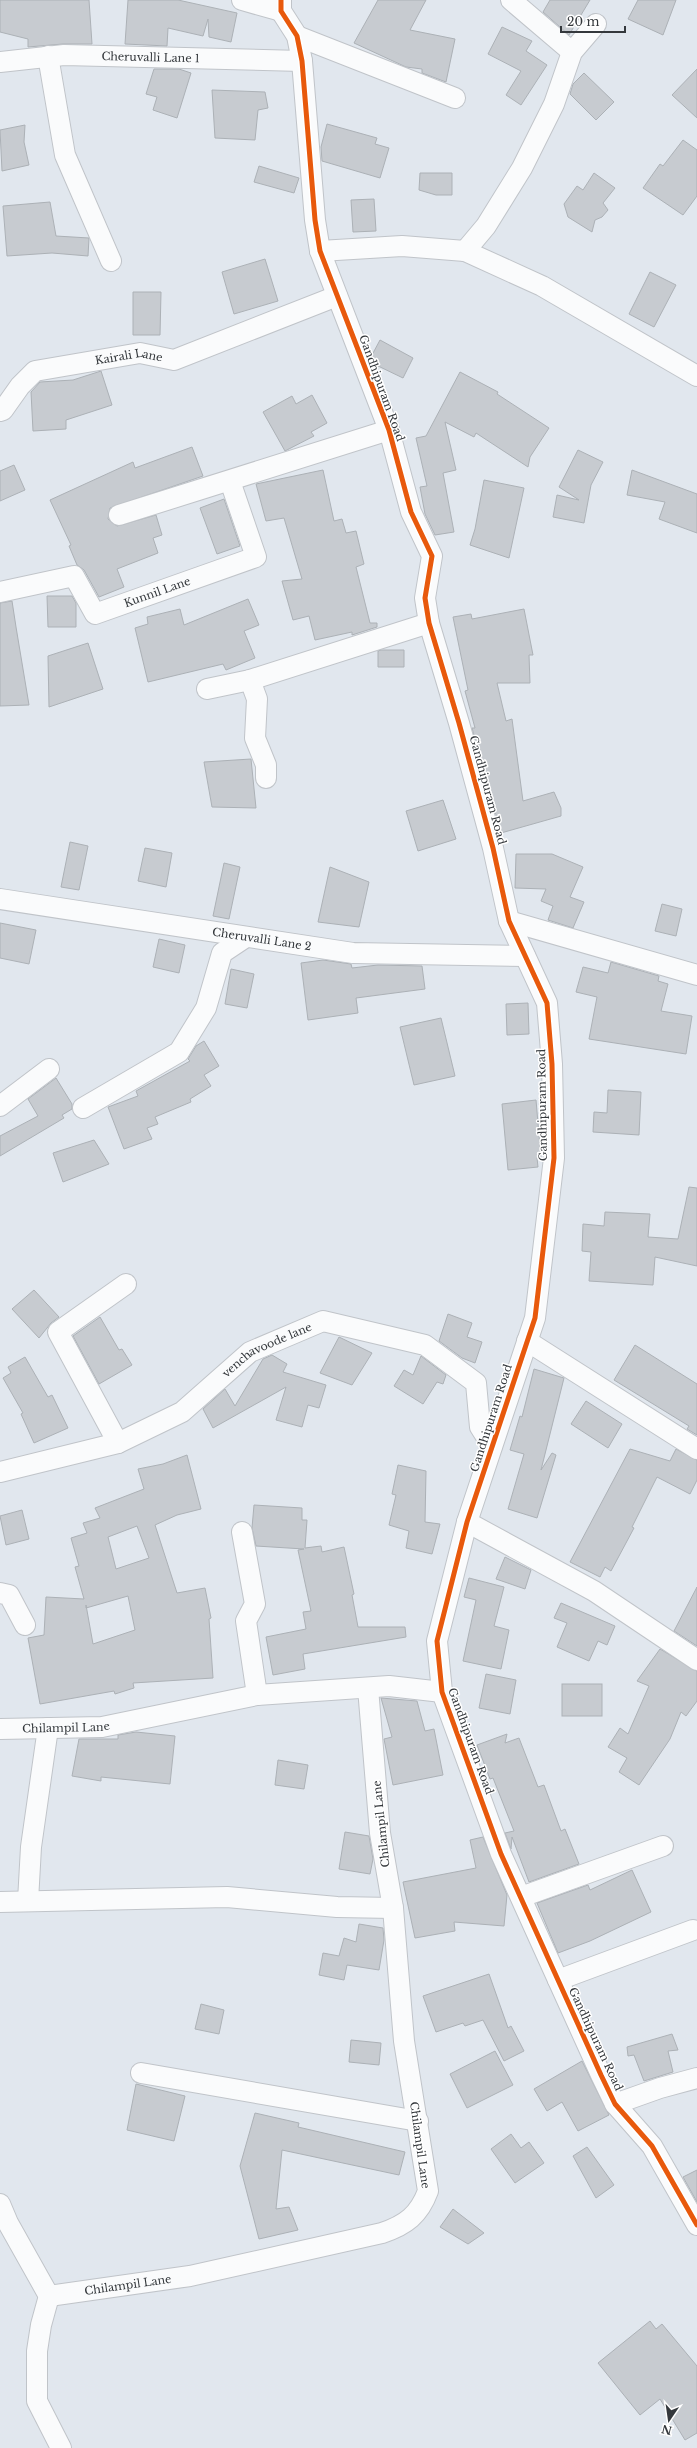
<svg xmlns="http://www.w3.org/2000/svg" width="697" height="2448" font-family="'Libre Baskerville',serif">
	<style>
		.building { fill: #c7cbd0; stroke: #acb1b6; fill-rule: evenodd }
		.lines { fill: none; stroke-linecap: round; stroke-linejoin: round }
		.minor-casing { stroke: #c0c4c9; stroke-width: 22 }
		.minor { stroke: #fafbfc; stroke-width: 20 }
		.cycleway-casing { stroke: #fff; stroke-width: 8 }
		.cycleway { stroke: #e8590c; stroke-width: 5 }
		.labels { text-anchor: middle; stroke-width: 3; stroke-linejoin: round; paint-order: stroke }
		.street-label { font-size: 11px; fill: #34383c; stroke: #fff }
	</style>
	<rect width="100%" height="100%" fill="#e1e7ee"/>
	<g class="building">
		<polygon points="0,0 89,0 92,44 63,44 28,47 28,39 0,32"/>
		<polygon points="128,0 178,0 237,13 231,42 209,37 208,19 203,36 168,28 167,46 125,44"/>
		<polygon points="378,0 426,0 410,30 455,39 446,82 422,73 422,69 406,67 354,43"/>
		<polygon points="550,0 590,0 569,35 543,12"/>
		<polygon points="638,0 676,0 663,35 628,19"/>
		<polygon points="502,27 532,41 526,51 547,65 521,105 506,95 521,71 488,54"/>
		<polygon points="154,69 179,69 191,73 177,118 153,110 157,97 146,94"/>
		<polygon points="697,69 697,118 672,95"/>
		<polygon points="584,73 614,102 596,120 570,94 573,84"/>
		<polygon points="212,90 265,92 268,108 258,110 255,140 215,138"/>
		<polygon points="327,124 377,138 375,144 389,148 380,178 322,161 321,147"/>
		<polygon points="25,125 24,142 29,165 2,171 0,130"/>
		<polygon points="683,140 697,150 697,196 683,215 643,188 660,164 663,166"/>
		<polygon points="259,166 299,178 294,193 254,182"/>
		<polygon points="420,173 452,173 452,195 436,195 419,190"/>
		<polygon points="594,173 615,188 603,203 608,210 602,217 595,220 592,232 568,217 564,204 577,186 583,190"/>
		<polygon points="374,199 376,231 353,232 351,200"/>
		<polygon points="50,202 56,236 89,238 88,256 52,253 7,256 3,206"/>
		<polygon points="265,259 278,301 234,314 222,272"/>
		<polygon points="650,272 676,285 654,327 629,314"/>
		<polygon points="133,292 161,292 160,335 133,335"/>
		<polygon points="380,340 413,358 403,378 376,365 372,355"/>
		<polygon points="101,371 112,405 66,420 66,429 33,431 31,392 40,382 73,380"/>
		<polygon points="460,372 498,392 497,394 549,428 530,457 528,467 476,433 474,437 445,422 456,470 443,473 454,532 435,535 425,514 420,487 427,486 416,438 426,436"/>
		<polygon points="312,395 327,423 311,432 314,436 285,451 263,412 292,396 296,404"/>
		<polygon points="192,447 203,476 110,508 108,519 117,526 156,515 162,535 153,538 158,553 117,569 124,587 99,597 84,570 77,565 69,546 71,545 50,500 133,462 135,468"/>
		<polygon points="578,450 603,462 591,485 584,523 553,517 557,495 579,500 559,487"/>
		<polygon points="14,465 25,490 0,501 0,471"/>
		<polygon points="323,470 334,521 342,519 346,533 356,531 364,564 356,567 370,623 377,623 377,627 352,635 352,632 315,640 309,616 293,620 282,581 302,579 284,518 266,521 256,484"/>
		<polygon points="632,470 697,494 697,533 659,519 665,502 627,495"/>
		<polygon points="484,480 524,488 509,558 470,545 475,529"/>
		<polygon points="224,499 240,546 217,554 200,508"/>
		<polygon points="47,596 72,596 76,603 76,627 48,627"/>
		<polygon points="248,599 259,625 244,631 255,658 226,670 223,664 148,682 135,628 148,624 147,617 180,609 184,625"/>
		<polygon points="12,601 16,627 29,705 0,706 0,603"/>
		<polygon points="524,609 533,655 529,655 530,683 497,683 506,721 512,719 523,801 554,792 561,808 561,816 501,833 472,728 475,728 465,691 468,690 453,617 471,614 472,619"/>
		<polygon points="88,643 103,689 49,707 48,656"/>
		<polygon points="381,650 404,650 404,667 378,667 378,651"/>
		<polygon points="251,759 256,808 212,807 204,762"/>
		<polygon points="443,800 456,839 418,851 406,811"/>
		<polygon points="70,842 88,846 79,890 61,887"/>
		<polygon points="145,848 172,853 166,887 138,881"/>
		<polygon points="516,854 552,854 583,867 570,897 584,902 573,928 548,920 553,906 541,901 546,889 515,888"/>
		<polygon points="224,863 240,867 229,919 213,916"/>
		<polygon points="330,867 369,882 359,927 318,922"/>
		<polygon points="662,904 682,909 676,936 655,931"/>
		<polygon points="0,923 36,930 29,964 0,958"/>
		<polygon points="159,939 185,945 179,973 153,967"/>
		<polygon points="323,960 351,964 352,968 378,965 422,966 425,989 356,998 358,1013 308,1020 301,963"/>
		<polygon points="611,962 659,976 658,981 668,984 661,1011 692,1016 686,1054 589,1039 597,997 576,992 583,967 608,973"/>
		<polygon points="231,969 254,974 247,1008 225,1004"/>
		<polygon points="528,1003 529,1034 507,1035 506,1004"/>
		<polygon points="441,1018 455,1076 414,1085 400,1027"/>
		<polygon points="204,1041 219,1066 204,1075 211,1086 190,1099 191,1102 155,1117 158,1124 147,1128 152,1139 124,1149 108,1107 138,1096 136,1091 190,1061 188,1059 196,1046"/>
		<polygon points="56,1078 72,1104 72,1109 62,1115 64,1118 0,1156 0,1136 38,1116 28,1099"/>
		<polygon points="608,1090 641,1092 639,1135 593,1132 594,1112 607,1113"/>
		<polygon points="536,1100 541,1158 537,1158 538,1167 508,1170 502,1104"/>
		<polygon points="94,1140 109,1164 63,1182 53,1153"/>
		<polygon points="689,1187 697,1188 697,1266 655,1257 653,1285 589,1281 591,1252 582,1251 583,1224 604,1226 605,1212 650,1214 648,1237 678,1239"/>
		<polygon points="34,1290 59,1317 51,1323 39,1338 12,1309"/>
		<polygon points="448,1314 472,1323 467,1337 482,1342 475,1363 462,1358 439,1341"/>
		<polygon points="100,1317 119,1350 122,1349 132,1365 99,1384 73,1336"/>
		<polygon points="339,1337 372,1353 352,1385 320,1373"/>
		<polygon points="635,1345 697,1384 697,1435 687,1429 689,1426 614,1380"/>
		<polygon points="272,1355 287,1364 283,1372 326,1385 319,1408 308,1405 302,1427 276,1420 286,1387 213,1428 203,1409 225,1389 235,1406 263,1359"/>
		<polygon points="421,1356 446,1375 443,1384 437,1382 423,1404 394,1386 404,1370 413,1375"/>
		<polygon points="25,1357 48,1397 52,1395 68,1428 34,1443 21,1414 23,1413 3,1378 11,1373 8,1367"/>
		<polygon points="534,1369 564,1378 541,1470 552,1453 556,1455 537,1518 508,1509 524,1454 510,1450 520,1416 522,1417"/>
		<polygon points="586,1401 622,1424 608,1448 571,1424"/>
		<polygon points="630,1449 670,1461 676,1449 697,1460 697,1480 690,1494 657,1477 632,1527 634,1528 611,1571 605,1567 600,1577 570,1562"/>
		<path d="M187,1455L201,1509L177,1515L155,1525L177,1593L205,1588L211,1618L209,1619L213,1678L133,1683L134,1688L115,1694L114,1691L40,1704L28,1638L44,1635L46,1597L84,1599L75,1567L79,1566L71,1538L87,1533L83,1523L100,1518L95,1508L144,1489L138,1469L163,1464ZM137,1526L149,1558L116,1569L108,1537ZM128,1596L135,1630L93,1644L86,1605V1608Z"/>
		<polygon points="398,1465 426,1471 425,1522 440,1524 432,1554 406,1548 409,1531 389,1525 396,1495 392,1494"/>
		<polygon points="254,1505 302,1508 302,1520 307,1520 305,1548 321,1546 322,1552 344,1547 354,1594 352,1595 358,1627 405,1627 406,1637 303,1654 305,1669 273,1675 266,1637 306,1629 303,1612 311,1611 298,1550 304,1549 256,1546 252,1528"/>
		<polygon points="22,1510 29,1539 6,1545 0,1516"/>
		<polygon points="505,1557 531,1570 525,1589 496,1579"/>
		<polygon points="469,1578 504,1587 494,1626 509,1630 501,1669 463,1661 476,1600 464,1597"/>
		<polygon points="697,1587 697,1646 674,1631"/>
		<polygon points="561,1603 615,1626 607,1645 598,1641 589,1661 557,1647 567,1623 554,1618"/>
		<polygon points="660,1649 697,1671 697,1701 686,1716 681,1712 670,1739 639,1785 619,1772 627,1758 608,1747 620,1728 628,1734 649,1686 637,1681"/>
		<polygon points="486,1674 516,1680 510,1714 479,1708"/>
		<rect x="562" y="1684" width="40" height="32"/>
		<polygon points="381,1698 417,1701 425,1731 434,1729 443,1775 393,1785 384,1739 392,1737"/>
		<polygon points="136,1732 175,1736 170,1784 101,1777 101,1781 72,1776 79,1739 118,1739 118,1735"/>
		<polygon points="507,1734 505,1743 519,1738 538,1787 544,1785 561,1831 565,1829 579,1864 529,1882 512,1837 511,1849 505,1833 514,1831 493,1778 490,1779 477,1745"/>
		<polygon points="278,1760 308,1765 304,1789 275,1785"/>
		<polygon points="345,1832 369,1836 373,1859 370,1874 339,1869"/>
		<polygon points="483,1837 507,1895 504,1926 454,1922 455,1931 415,1938 403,1882 476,1868 470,1840"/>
		<polygon points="632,1870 651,1912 590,1941 558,1953 537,1903 588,1885 590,1890"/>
		<polygon points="359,1924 383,1928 384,1940 379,1970 347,1965 344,1980 319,1975 323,1953 339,1956 344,1938 356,1942"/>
		<polygon points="489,1974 508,2028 511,2026 524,2051 504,2061 483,2020 465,2026 463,2023 436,2032 423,1996"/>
		<polygon points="201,2004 224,2010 219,2034 195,2029"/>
		<polygon points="672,2034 678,2050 668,2051 673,2072 644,2081 634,2055 628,2056 627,2047"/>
		<polygon points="351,2040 381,2043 379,2065 349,2062"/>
		<polygon points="495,2051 513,2085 467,2108 450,2074"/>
		<polygon points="582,2061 609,2115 578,2131 562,2102 547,2111 534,2089"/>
		<polygon points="136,2084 185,2096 174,2141 127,2130"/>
		<polygon points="255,2113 299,2123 298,2127 405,2152 399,2175 282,2150 276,2209 289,2207 298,2230 259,2239 240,2166"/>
		<polygon points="511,2134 521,2148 529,2142 544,2163 515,2183 491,2149"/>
		<polygon points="587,2147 614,2185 596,2198 573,2156"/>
		<polygon points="697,2170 697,2202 683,2177"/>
		<polygon points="453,2209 484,2233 468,2244 440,2227"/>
		<polygon points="650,2321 656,2329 662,2324 697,2366 697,2433 685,2440 660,2399 640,2415 598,2363"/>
	</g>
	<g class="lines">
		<defs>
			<g id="minor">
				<polyline points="242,0 281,11"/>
				<polyline points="281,0 281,11 297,36 302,61 315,220 320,251 389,430 411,512 432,556 425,598 429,623 459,723 493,848 509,921 547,1003 552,1064 554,1158 535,1318 467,1522 437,1641 442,1692 501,1854 601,2075 615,2104 652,2146 697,2225"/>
				<polyline points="511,0 572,52"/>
				<polyline points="297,36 455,98"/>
				<polyline points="48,56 65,155 111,261"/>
				<path id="s1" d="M0,62L64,55L302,61"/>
				<polyline points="320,251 402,246 465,251 542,286 697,376"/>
				<polyline points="465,251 486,226 522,168 554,104 572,52 596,24"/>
				<path id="s2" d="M0,411L3,410L20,386L35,371L140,353L174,360L337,296"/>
				<polyline points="119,515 389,430"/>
				<path id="s3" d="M0,592L74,576L95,614L256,557L230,481"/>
				<polyline points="250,680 257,699 255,738 266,765 266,778"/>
				<polyline points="207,689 250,680 429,623"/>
				<path id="s4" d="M0,899L353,953L525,956"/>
				<polyline points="509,921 697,975"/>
				<polyline points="0,1106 49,1069"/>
				<polyline points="83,1108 179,1052 206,1008 222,953 246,937"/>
				<polyline points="527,1341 697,1449"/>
				<polyline points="118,1443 58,1332 126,1284"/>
				<path id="s5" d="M0,1472L118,1443L182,1412L250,1352L323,1321L425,1345L476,1383L480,1427L492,1446"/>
				<polyline points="467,1522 594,1591 697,1660"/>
				<polyline points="242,1532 255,1604 246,1621 257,1695"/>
				<polyline points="0,1593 9,1595 25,1625"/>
				<path id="s6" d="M0,1729L102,1727L257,1695L389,1686L442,1692"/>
				<polyline points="521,1897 663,1846"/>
				<polyline points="28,1901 31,1847 48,1728"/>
				<polyline points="0,1902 227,1897 337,1907 393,1908"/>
				<polyline points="558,1980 693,1930"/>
				<polyline points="141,2073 418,2121"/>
				<polyline points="615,2104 660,2088 697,2078"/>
				<path id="s7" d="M0,2204L8,2223L49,2296L190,2276L382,2233C406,2225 419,2215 428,2191L404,2041L393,1908L380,1833L368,1688"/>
				<polyline points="49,2296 41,2325 37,2351 37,2401 61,2448"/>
			</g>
		</defs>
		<use href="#minor" class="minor-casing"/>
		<use href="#minor" class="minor"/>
		<defs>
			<polyline id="cycleway" points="281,0 281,11 297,36 302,61 315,220 320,251 389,430 411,512 432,556 425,598 429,623 459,723 493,848 509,921 547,1003 552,1064 554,1158 535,1318 467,1522 437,1641 442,1692 501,1854 601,2075 615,2104 652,2146 697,2225"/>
		</defs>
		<use href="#cycleway" class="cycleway-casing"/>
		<use href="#cycleway" class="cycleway"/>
	</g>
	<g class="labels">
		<g class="street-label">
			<text dy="4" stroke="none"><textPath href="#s1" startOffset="151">Cheruvalli Lane 1</textPath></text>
			<text dy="4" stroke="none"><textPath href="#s2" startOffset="149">Kairali Lane</textPath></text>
			<text transform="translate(382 388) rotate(70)" y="4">Gandhipuram Road</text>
			<text dy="4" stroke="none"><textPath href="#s3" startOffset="185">Kunnil Lane</textPath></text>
			<text transform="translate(488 790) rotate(75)" y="4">Gandhipuram Road</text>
			<text dy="4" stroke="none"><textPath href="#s4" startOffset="265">Cheruvalli Lane 2</textPath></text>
			<text transform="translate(542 1105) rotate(-91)" y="4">Gandhipuram Road</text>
			<text dy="4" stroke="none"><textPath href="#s5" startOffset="299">venchavoode lane</textPath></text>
			<text transform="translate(491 1418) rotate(-72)" y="4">Gandhipuram Road</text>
			<text dy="4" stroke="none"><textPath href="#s6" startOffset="66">Chilampil Lane</textPath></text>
			<text transform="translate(471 1741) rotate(70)" y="4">Gandhipuram Road</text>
			<text transform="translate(381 1824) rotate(-96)" y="4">Chilampil Lane</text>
			<text transform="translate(596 2039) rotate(65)" y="4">Gandhipuram Road</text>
			<text transform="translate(420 2145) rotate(82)" y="4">Chilampil Lane</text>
			<text dy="4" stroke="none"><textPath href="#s7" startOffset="184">Chilampil Lane</textPath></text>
		</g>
	</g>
	<g transform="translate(669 2420) rotate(193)" stroke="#ffffff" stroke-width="3" paint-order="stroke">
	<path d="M0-3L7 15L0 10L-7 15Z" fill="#34383c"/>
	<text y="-6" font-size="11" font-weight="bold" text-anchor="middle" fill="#34383c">N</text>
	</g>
	<path d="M561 26v6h64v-6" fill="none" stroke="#34383c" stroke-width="2"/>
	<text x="567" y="26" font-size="12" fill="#34383c" stroke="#ffffff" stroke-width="3" paint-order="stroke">20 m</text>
</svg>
